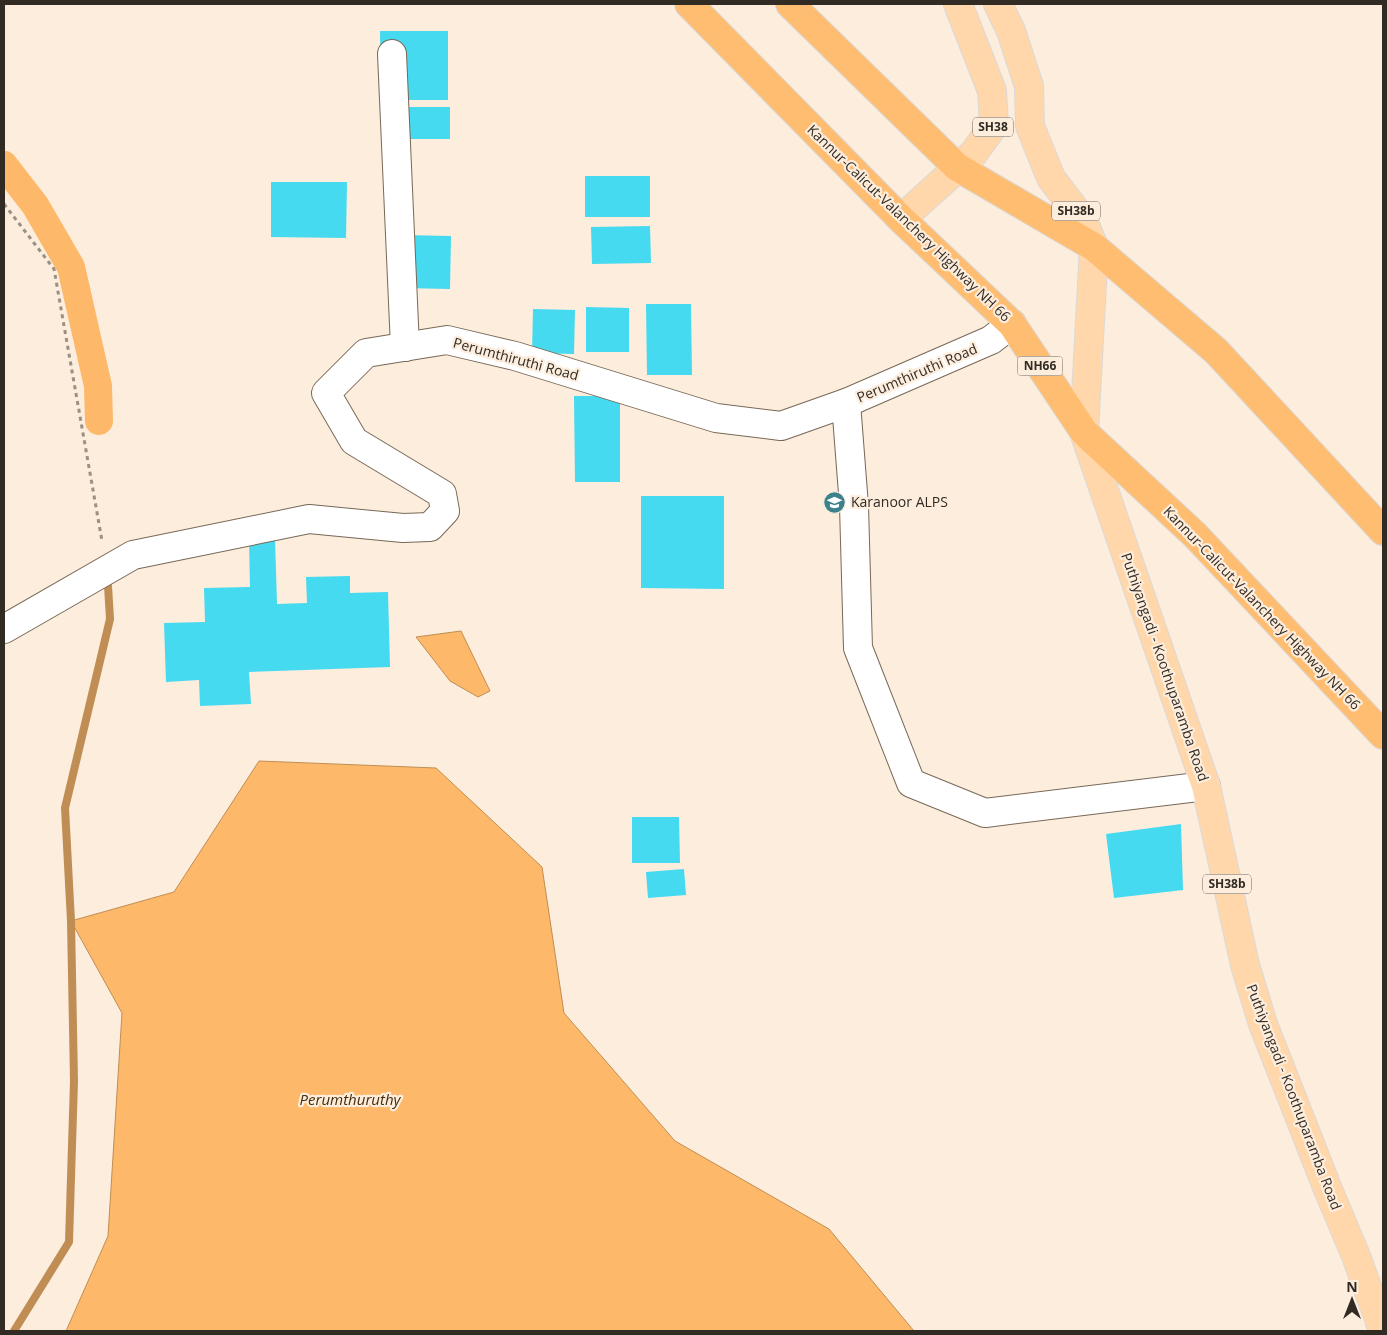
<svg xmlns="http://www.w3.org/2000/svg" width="1387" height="1335" font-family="'Open Sans',sans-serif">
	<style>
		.water { fill: #fdb869; stroke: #c08e54 }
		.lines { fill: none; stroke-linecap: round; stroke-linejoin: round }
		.stream { stroke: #c08e54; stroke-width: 8 }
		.canal { stroke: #fdb869; stroke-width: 28 }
		.building { fill: #45daef }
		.minor-casing { stroke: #786857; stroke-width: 30 }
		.major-casing { stroke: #dad9d8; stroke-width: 30 }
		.highway-casing { stroke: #dad9d8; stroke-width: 30 }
		.path { stroke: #9b9084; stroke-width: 3; stroke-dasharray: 4 4; stroke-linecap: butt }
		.minor { stroke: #fff; stroke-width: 28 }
		.major { stroke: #ffd7aa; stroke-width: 28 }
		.highway { stroke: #ffbd71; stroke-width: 28 }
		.labels { text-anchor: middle; stroke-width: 4.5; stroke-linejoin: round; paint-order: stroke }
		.shield { fill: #fceddd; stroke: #6f655c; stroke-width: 1 }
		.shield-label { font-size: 12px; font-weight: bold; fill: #322b24 }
		.street-label { font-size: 14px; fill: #322b24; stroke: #fceddd }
		.poi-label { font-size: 14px; fill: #322b24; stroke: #fceddd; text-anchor: start }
		.water-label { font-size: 15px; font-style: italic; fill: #462b08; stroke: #fceddd }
	</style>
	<rect width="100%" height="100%" fill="#fceddd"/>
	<g class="water">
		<polygon points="461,631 490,691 478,697 450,681 416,637"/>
		<polygon points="259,761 436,768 542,867 564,1013 675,1141 829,1229 914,1331 66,1331 108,1236 122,1013 71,921 174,892"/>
	</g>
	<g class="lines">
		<polyline class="stream" points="14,1331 69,1242 74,1081 71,921 65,808 110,619 108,586"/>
		<polyline class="canal" points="4,165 35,205 71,267 98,386 99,421"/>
	</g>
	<g class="building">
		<polygon points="380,31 448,31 448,100 381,100"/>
		<rect x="405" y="107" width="45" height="32"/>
		<rect x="585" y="176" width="65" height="41"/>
		<polygon points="271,182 347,182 346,238 271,237"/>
		<polygon points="650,226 651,263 592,264 591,227"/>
		<polygon points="402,235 451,236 450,289 401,288"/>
		<polygon points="646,304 691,304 692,375 647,375"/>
		<polygon points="586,307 629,308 629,352 586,352"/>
		<polygon points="533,309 575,310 574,354 532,353"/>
		<polygon points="574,396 620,396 620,482 575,482"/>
		<polygon points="641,496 724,496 724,589 641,588"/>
		<polygon points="275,538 277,604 307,603 306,577 350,576 350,593 388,592 390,667 249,672 251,704 200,706 199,680 166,682 164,623 205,622 204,588 250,587 249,539"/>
		<polygon points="632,817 679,817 680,863 632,863"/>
		<polygon points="1181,824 1183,890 1114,898 1106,834"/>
		<polygon points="684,869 686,895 648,898 646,872"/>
	</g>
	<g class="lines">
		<defs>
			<g id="minor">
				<polyline points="392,54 405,347"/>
				<polyline points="846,403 854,506 858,648 911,783 985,813 1206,786"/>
				<polyline points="4,629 133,555 309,519 403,528 430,527 445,511 442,494 354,441 326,393 366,353 447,340 515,356 716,418 781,426 846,403 991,340 1012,324"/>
			</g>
			<g id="major">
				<polyline points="998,4 1011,31 1029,86 1030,126 1051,178 1083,220 1094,247 1084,432 1206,786 1245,965 1263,1024 1327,1187 1356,1256 1383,1331"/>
				<polyline points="901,219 973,154 994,125 992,91 958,4"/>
			</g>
			<g id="highway">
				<polyline points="689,4 901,219 1012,324 1084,432 1195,535 1383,735"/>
				<polyline points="790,4 957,167 1094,247 1216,351 1383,531"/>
			</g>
		</defs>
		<use href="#minor" class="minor-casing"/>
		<use href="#major" class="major-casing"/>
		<use href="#highway" class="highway-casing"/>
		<polyline class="path" points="4,204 54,269 102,541"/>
		<use href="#minor" class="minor"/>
		<use href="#major" class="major"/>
		<use href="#highway" class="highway"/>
	</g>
	<defs>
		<symbol id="school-disc" viewBox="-11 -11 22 22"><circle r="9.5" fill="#3c828d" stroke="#fceddd"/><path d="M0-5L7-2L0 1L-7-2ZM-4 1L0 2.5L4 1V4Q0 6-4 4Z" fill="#fff"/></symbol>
	</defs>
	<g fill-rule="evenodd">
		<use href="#school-disc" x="822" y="490" width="25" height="25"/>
	</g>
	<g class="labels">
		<g class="shield">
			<rect x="973" y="117.5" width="40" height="19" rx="4"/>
			<rect x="1052" y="201.5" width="48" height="19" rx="4"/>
			<rect x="1017.5" y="356.5" width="45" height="19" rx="4"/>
			<rect x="1203" y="874.5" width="48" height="19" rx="4"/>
		</g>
		<g class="shield-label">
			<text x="993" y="131">SH38</text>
			<text x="1076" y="215">SH38b</text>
			<text x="1040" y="370">NH66</text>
			<text x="1227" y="888">SH38b</text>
		</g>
		<g class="street-label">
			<text transform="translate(909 223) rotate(44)" y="5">Kannur-Calicut-Valanchery Highway NH 66</text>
			<text transform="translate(516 359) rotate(15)" y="5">Perumthiruthi Road</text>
			<text transform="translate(917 373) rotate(-23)" y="5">Perumthiruthi Road</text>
			<text transform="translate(1262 608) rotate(46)" y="5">Kannur-Calicut-Valanchery Highway NH 66</text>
			<text transform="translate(1165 667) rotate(71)" y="5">Puthiyangadi - Koothuparamba Road</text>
			<text transform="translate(1294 1097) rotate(69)" y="5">Puthiyangadi - Koothuparamba Road</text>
		</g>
		<g class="poi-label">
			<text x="851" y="507">Karanoor ALPS</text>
		</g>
		<g class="water-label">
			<text x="350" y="1105">Perumthuruthy</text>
		</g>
	</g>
	<rect width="1387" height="1335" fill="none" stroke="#322b24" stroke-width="10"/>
	<g transform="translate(1352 1300)" stroke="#fceddd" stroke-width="4" paint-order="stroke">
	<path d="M0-4L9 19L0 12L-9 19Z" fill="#322b24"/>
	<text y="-8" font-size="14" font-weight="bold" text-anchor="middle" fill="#322b24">N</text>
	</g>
</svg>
